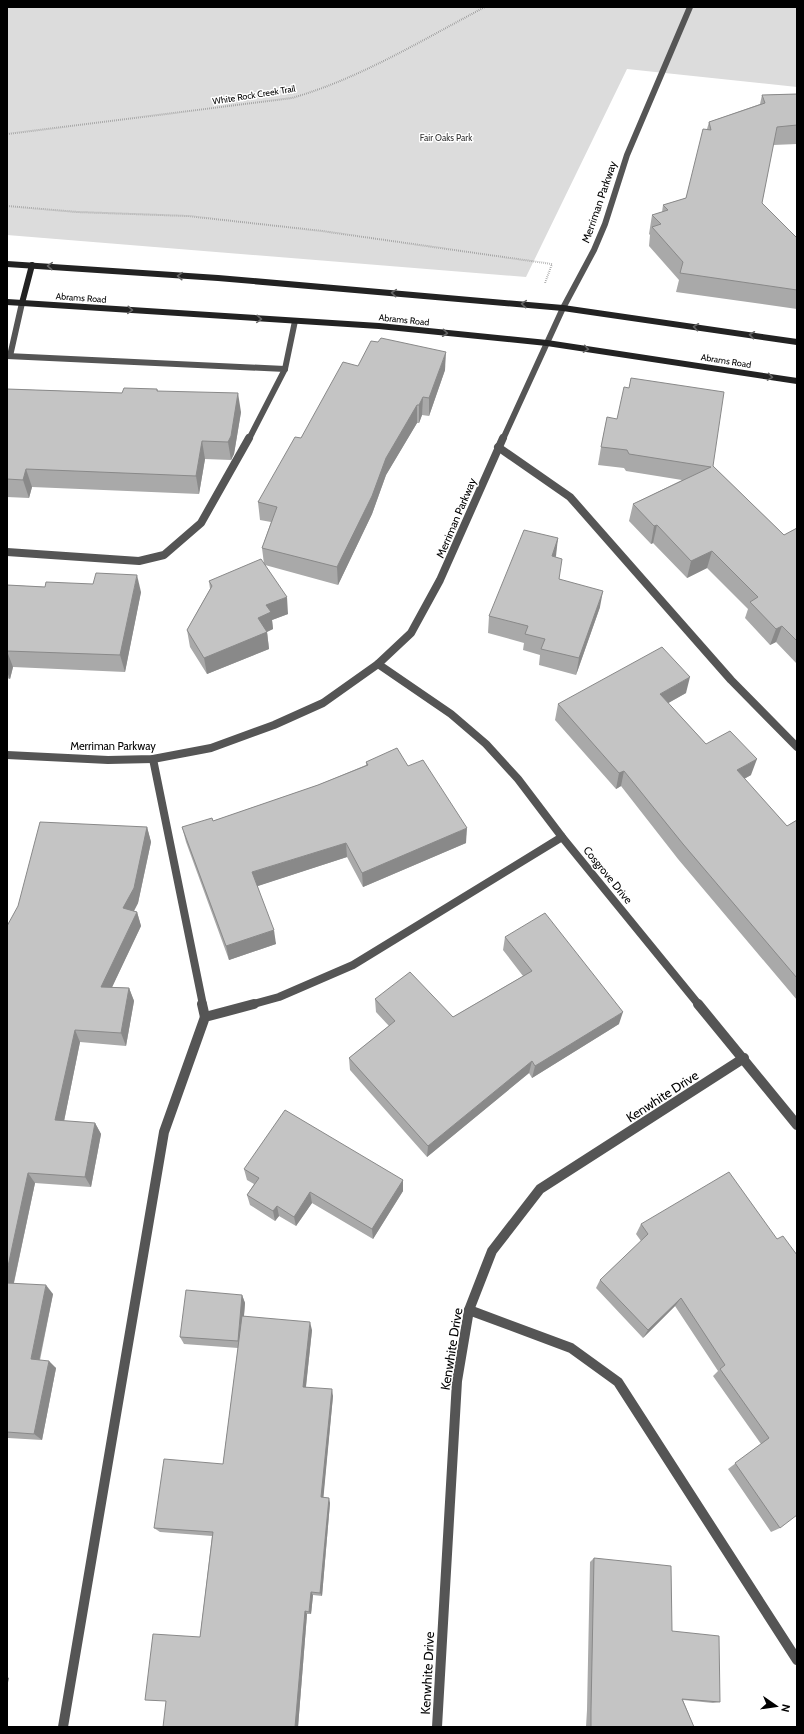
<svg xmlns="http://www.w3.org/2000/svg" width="804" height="1734" font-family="Cabin,sans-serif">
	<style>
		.green { fill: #dcdcdc }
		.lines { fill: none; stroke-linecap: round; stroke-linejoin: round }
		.path { stroke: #777; stroke-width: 2; stroke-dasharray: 0.5 1.5; stroke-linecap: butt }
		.service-far2 { stroke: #555; stroke-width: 6 }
		.service-far1 { stroke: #555; stroke-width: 8 }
		.service { stroke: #555; stroke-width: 10 }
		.minor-far2 { stroke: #555; stroke-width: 6 }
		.minor-far1 { stroke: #555; stroke-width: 8 }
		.minor { stroke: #555; stroke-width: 10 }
		.secondary { stroke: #222; stroke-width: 6 }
		.wall { fill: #a9a9a9 }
		.shaded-wall { fill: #898989 }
		.building { fill: #c4c4c4; stroke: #898989 }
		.oneway { stroke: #646464 }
		.labels { text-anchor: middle; stroke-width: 3; stroke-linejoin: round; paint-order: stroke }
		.far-street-label { font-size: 9px; fill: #000; stroke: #fff }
		.far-park-label { font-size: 9px; fill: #333; stroke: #fff }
		.street-label { font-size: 11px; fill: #000; stroke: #fff }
		.near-street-label { font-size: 13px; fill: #000; stroke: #fff }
	</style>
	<rect width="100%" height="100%" fill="#fff"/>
	<polygon class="green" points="7,7 797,7 797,87 627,69 526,277 7,235"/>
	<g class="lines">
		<g class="path">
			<path d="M7,134L292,98C361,78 422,40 485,7"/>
			<polyline points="7,206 77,212 188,216 322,231 552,264 545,283"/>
		</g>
		<polyline class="service-far2" points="249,439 285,369 295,321"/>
		<g class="service-far1">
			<polyline points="498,447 570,497 731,680 797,747"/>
			<polyline points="7,552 139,561 164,555 201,523 249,438"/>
			<polyline points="153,759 203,1005"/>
			<polyline points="250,1005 279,997 353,965 562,837"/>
		</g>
		<g class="service">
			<polyline points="202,1004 205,1017"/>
			<polyline points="469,1310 571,1348 618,1382 797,1660"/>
			<polyline points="63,1727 164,1132 205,1017 254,1004"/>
		</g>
		<g class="minor-far2">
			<polyline points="7,356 285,369"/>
			<polyline points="10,356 22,303"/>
			<polyline points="503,439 563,308 594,250 605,224 627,155 690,7"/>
		</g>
		<g class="minor-far1">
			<polyline points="378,664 451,714 486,744 518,779 562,837 699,1005"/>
			<polyline points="7,755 108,760 153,759 211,748 274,725 323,703 378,664 411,633 440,580 503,438"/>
		</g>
		<g class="minor">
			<polyline points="698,1004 797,1125"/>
			<polyline points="437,1727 457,1381 469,1310 492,1251 540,1189 744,1058"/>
		</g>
		<g class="secondary">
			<polyline points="7,264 218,278 563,308 797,342"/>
			<polyline points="7,302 379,326 547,343 797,381"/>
			<polyline points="22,303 32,265"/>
		</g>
	</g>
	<g class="wall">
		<polygon points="797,94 797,144 773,145 762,203 797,238 797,309 676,292 679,280 649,246 650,235 649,234 652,215 662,212 663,205 686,198 707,129 709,122 760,104 762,95"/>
		<polygon points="358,366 445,370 429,416 422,415 419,423 417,423 386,475 372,514 338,585 265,565 288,614 272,620 273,629 267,632 269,649 207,674 190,647 187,630 210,589 209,581 264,564 262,548 271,522 260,520 258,502 301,438"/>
		<polygon points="7,389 122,393 157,389 158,391 241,412 234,454 231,460 205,459 199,494 32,487 29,498 7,497"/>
		<polygon points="607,417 713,466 784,535 797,528 797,664 776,642 770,645 745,618 748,609 707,568 687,578 653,543 651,544 629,521 633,504 682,480 626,471 624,468 598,465 601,447"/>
		<polygon points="558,538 555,557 559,579 600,607 576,675 539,665 540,655 523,650 524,643 488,633 489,616"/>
		<polygon points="7,585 141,592 125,672 13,667 10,679 7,678"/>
		<polygon points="686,693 668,703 706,744 751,775 744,779 787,826 797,820 797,1000 678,859 621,786 616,789 555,720 558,704"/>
		<polygon points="366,762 408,766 466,843 363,887 347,857 257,886 276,944 229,960 186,842 182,827 213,821 318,785 366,765"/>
		<polygon points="147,827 151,842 138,903 134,911 137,912 141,926 112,987 129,988 134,1001 126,1046 80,1042 64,1121 95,1123 101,1134 91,1187 35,1183 14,1283 53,1294 40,1360 56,1368 42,1440 8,1438 7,1441 7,926"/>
		<polygon points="505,937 619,1024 532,1078 529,1073 427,1157 350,1070 349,1058 389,1026 376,1012 375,999 453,1017 523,976 503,950"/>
		<polygon points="244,1169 403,1180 403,1191 373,1239 312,1203 296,1226 279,1216 275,1221 250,1205 247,1195 254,1184 247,1180"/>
		<polygon points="641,1224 777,1239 780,1528 771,1532 728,1469 761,1444 713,1376 718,1371 675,1306 643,1338 596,1288 600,1280 641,1241 636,1234"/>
		<polygon points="242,1295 245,1303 244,1316 312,1330 306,1387 333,1396 323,1497 330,1503 322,1596 313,1595 311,1614 307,1614 298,1727 163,1727 200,1637 212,1536 160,1532 154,1528 223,1464 238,1348 184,1344 180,1337"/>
		<polygon points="594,1558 672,1631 720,1702 713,1703 683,1700 694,1727 586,1727 587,1710 590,1562"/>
	</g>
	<g class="shaded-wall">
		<polygon points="446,352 445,370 429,416 429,398"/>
		<polygon points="238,393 241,412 234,454 231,460 228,442"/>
		<polygon points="423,397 422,415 419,423 419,405"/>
		<polygon points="417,405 417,423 386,475 372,514 338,585 337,567 386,458"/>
		<polygon points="202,441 205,459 199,494 196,476"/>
		<polygon points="26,469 32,487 29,498 23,480"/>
		<polygon points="657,525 653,543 651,544 654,526"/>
		<polygon points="558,538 556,556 549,574 552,556"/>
		<polygon points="712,551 707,568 687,578 691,561"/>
		<polygon points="137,575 141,592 125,672 120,655"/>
		<polygon points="603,591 600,607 576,675 579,658"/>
		<polygon points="287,597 288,614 272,620 273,629 260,635 258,618 266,605"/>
		<polygon points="782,626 776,642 770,645 776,629"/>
		<polygon points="267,632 269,649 207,674 204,658"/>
		<polygon points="7,651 13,667 10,679 7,672"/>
		<polygon points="690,677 686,693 656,710 660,694"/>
		<polygon points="757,759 751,775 731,786 737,770"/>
		<polygon points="624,771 621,786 616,789 619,773"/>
		<polygon points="147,827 151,842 138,903 128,922 123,908"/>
		<polygon points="467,828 466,843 363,887 362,873"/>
		<polygon points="346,843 347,857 255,887 252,872"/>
		<polygon points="137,912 141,926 106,1000 101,987"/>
		<polygon points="274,930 276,944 229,960 226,946"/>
		<polygon points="129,988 134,1001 126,1046 121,1033"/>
		<polygon points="623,1012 619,1024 532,1078 535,1066"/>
		<polygon points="75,1030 80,1042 62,1131 55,1120"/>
		<polygon points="532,1061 529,1073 427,1157 428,1146"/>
		<polygon points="95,1123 101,1134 91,1187 85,1177"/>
		<polygon points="28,1173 35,1183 12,1291 7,1285 7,1271"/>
		<polygon points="403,1180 403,1191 373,1239 372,1229"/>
		<polygon points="310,1192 312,1203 296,1226 294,1217"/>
		<polygon points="277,1206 279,1216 275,1221 273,1211"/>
		<polygon points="46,1285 53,1294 38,1366 31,1359"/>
		<polygon points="242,1295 245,1303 241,1349 238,1341"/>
		<polygon points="681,1298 675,1306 643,1338 648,1330"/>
		<polygon points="310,1322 312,1330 305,1394 303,1387"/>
		<polygon points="49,1361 56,1368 42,1440 34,1434"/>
		<polygon points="332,1389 333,1396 323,1502 321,1497"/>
		<polygon points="329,1498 330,1503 322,1596 320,1593"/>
		<polygon points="311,1592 313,1595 311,1614 309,1612"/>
		<polygon points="305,1611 307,1614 298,1727 295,1727"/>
		<polygon points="7,1677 9,1678 7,1687"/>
	</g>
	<g class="building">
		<polygon points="797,94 797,125 777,127 762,203 797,238 797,290 680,273 683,262 652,227 661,224 652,215 668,210 663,205 686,198 703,129 711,130 709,122 765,103 762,95"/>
		<polygon points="381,338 446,352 429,398 423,397 419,405 417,405 386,458 372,496 337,567 262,548 277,507 258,502 295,437 301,438 343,362 358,366 371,341 378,342"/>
		<polygon points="631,378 724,392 713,466 784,535 797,528 797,641 782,626 776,629 750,602 758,597 712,551 691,561 657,525 654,526 633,504 711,467 629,454 627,450 601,447 607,417 617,419 624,387 629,388"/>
		<polygon points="124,388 157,389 157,391 238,393 231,436 228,442 202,441 196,476 26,469 23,480 7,479 7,389 122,393"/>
		<polygon points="524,530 558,538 552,556 562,559 559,579 603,591 579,658 541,649 545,639 525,634 528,626 489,616"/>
		<polygon points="261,559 287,597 266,605 271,612 258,618 267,632 204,658 187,630 212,586 209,581"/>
		<polygon points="96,573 137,575 120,655 7,651 7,585 45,587 46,582 93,584"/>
		<polygon points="662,647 690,677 660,694 706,744 730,731 757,759 737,770 787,826 797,820 797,978 683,844 624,771 619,773 558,704"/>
		<polygon points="397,748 408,766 423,760 467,828 362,873 346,843 252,872 274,930 226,946 182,827 212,818 213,821 318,785 368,765 366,762"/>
		<polygon points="40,822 147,827 134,888 123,908 137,912 101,987 129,988 121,1033 75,1030 55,1120 95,1123 85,1177 28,1173 7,1271 7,926 18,906"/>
		<polygon points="545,913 623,1012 535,1066 532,1061 428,1146 349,1058 395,1021 375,999 410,972 453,1017 532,971 505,937"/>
		<polygon points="285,1110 403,1180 372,1229 310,1192 294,1217 277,1206 273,1211 247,1195 259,1178 244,1169"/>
		<polygon points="729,1172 777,1239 783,1236 797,1255 797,1515 780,1528 735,1463 769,1438 720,1369 725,1365 681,1298 648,1330 600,1280 648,1234 641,1224"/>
		<polygon points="7,1283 46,1285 31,1359 49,1361 34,1434 7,1432"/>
		<polygon points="186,1290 242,1295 238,1341 180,1337"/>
		<polygon points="242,1316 310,1322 303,1387 332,1389 321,1497 329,1498 320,1593 311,1592 309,1612 305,1611 295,1727 163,1727 166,1701 145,1700 153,1634 200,1637 213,1532 154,1528 164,1459 223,1464"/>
		<polygon points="594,1558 671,1566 672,1631 719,1636 720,1702 682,1699 694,1727 591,1727 591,1710"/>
	</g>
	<defs><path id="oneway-chevron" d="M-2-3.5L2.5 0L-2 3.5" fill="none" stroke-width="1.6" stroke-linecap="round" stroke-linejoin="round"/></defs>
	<g class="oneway">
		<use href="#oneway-chevron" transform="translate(50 266) rotate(-176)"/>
		<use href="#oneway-chevron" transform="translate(180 276) rotate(-176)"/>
		<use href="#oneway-chevron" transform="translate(394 293) rotate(-175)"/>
		<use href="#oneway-chevron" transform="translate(524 304) rotate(-175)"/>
		<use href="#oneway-chevron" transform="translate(130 310) rotate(4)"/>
		<use href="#oneway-chevron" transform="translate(259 319) rotate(4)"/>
		<use href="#oneway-chevron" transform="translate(696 327) rotate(-172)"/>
		<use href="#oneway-chevron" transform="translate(445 333) rotate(6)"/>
		<use href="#oneway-chevron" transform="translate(752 335) rotate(-172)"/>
		<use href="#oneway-chevron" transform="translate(586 349) rotate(9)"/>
		<use href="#oneway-chevron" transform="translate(770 377) rotate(9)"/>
	</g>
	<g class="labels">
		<g class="far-street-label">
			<text transform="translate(254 95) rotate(-9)" y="3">White Rock Creek Trail</text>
			<text transform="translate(81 298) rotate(4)" y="3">Abrams Road</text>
			<text transform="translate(404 320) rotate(6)" y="3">Abrams Road</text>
			<text transform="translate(726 361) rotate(9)" y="3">Abrams Road</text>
		</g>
		<g class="far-park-label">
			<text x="446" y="141">Fair Oaks Park</text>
		</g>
		<g class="street-label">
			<text transform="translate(599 202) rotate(-71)" y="4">Merriman Parkway</text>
			<text transform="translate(456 518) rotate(-67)" y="4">Merriman Parkway</text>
			<text x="113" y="750">Merriman Parkway</text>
			<text transform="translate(608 875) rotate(51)" y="4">Cosgrove Drive</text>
		</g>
		<g class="near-street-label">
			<text transform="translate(662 1096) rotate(-33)" y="5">Kenwhite Drive</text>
			<text transform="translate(451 1349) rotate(-81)" y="5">Kenwhite Drive</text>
			<text transform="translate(427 1673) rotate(-87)" y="5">Kenwhite Drive</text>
		</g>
	</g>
	<rect width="804" height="1734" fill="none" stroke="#000000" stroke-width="16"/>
	<g transform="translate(776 1706) rotate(103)" stroke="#ffffff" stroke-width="3" paint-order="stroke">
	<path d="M0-3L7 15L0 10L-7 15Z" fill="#000000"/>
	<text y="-6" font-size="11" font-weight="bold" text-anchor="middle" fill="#000000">N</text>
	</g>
</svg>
